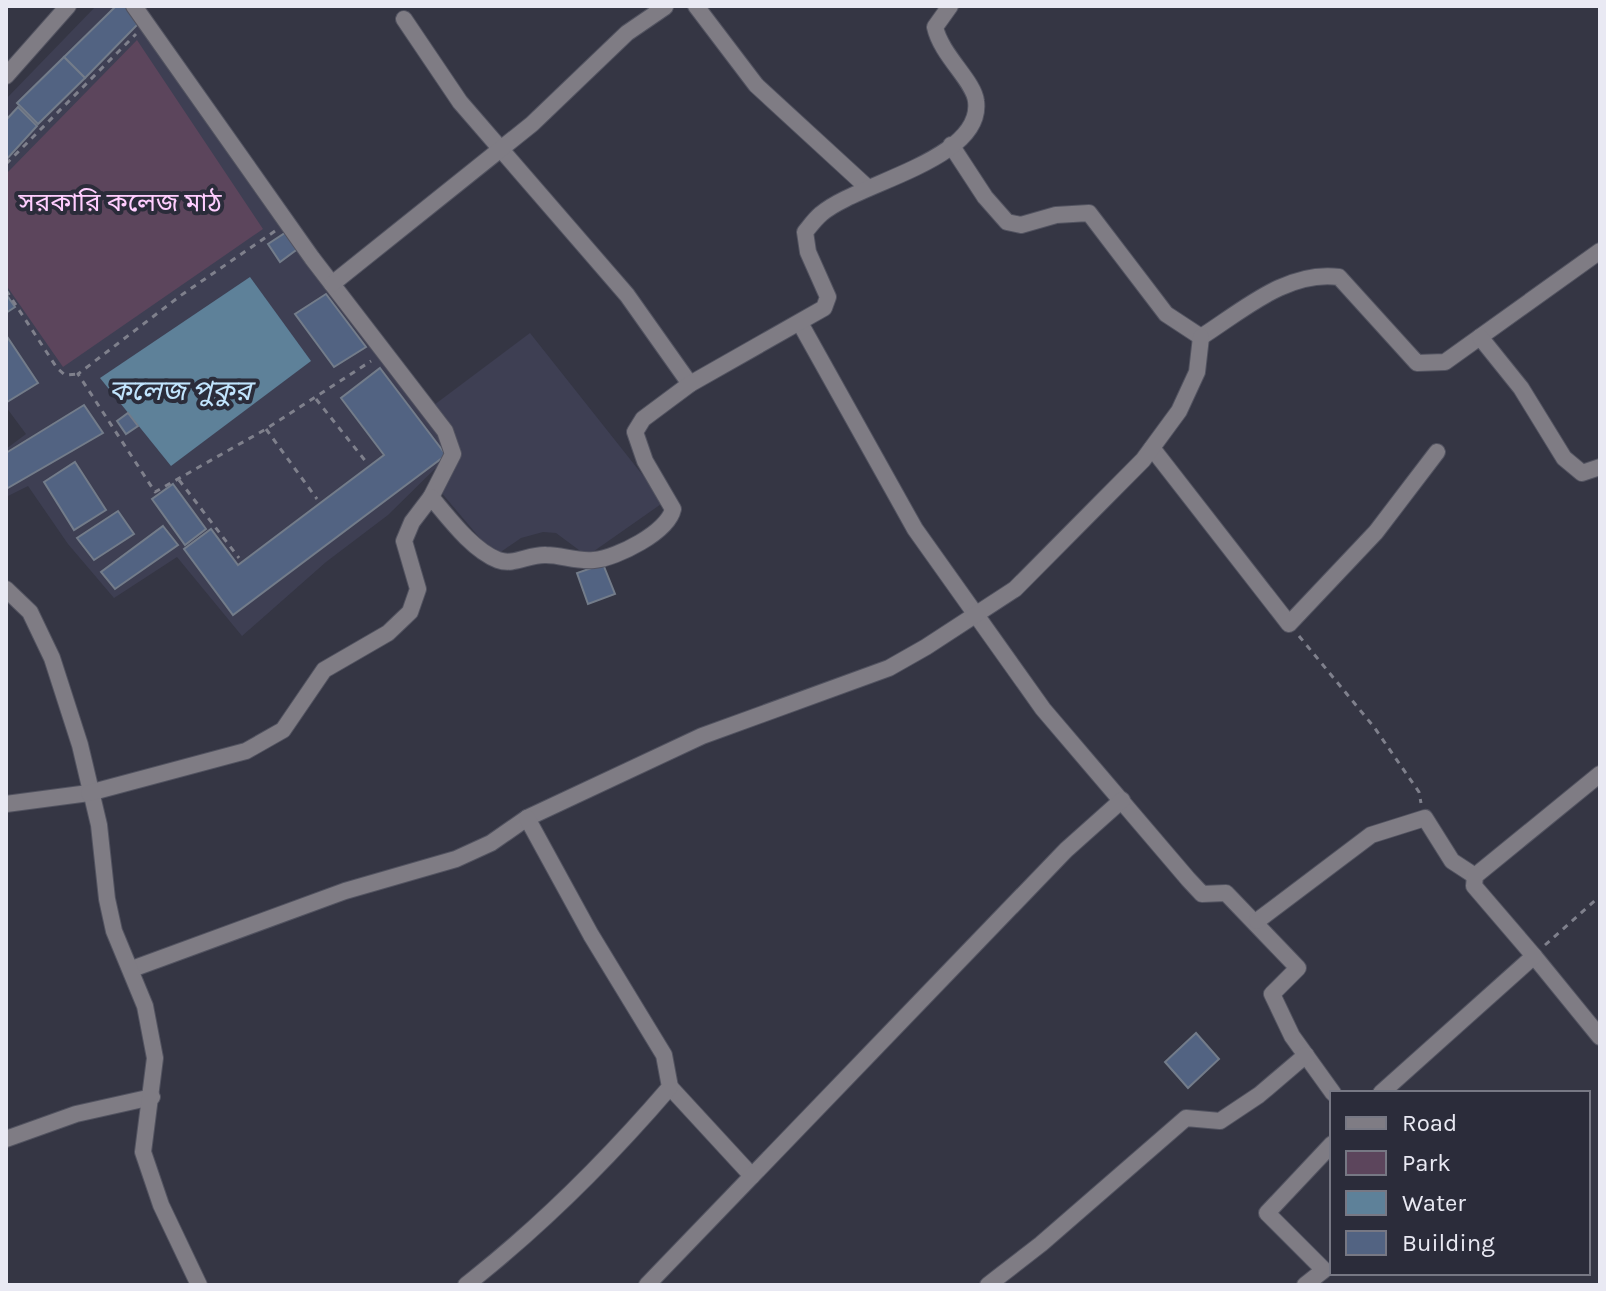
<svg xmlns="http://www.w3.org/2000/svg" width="1606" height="1291" font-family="Karla,'Noto Sans Bengali',sans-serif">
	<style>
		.built { fill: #3e3f53 }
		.green { fill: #5c455c }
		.water { fill: #5e8199 }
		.building { fill: #526382; stroke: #737c8a; stroke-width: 2 }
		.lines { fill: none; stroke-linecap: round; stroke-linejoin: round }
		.minor-casing { stroke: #525360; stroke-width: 18 }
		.tertiary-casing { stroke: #525360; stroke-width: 18 }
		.path { stroke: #7f808c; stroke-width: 3; stroke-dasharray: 6 6; stroke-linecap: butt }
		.minor { stroke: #7f7c84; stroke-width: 16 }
		.tertiary { stroke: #7f7c84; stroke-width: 16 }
		.labels { text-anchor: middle; stroke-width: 8; stroke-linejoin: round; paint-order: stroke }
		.park-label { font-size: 26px; fill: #ffceff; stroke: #2b2c3a }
		.water-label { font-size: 28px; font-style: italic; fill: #c1e4fd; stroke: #2b2c3a }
	</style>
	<rect width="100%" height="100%" fill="#353644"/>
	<g class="built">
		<polygon points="96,6 131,6 433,423 449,455 388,515 326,562 242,636 177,557 114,598 68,544 28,486 6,497 6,449 26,434 6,407 6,99"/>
		<polygon points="530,333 664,502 587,556 556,533 543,532 521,538 495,556 440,491 459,459 430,408"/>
	</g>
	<polygon class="green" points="137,40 263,229 63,367 6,285 6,174"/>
	<polygon class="water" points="250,277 311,361 171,466 100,378"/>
	<g class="building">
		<polygon points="116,6 126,6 140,22 85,78 64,57"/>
		<polygon points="64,57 85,78 38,124 17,103"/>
		<polygon points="18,107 37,126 6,160 6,120"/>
		<polygon points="288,231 299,248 280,262 268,244"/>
		<polygon points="6,294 15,307 6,313"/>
		<polygon points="326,294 366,347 334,367 295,314"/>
		<polygon points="6,335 38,383 7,402 6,401"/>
		<polygon points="380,368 446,455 233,615 184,549 211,529 238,565 384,455 341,398"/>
		<polygon points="84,405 103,433 6,489 6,453"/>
		<polygon points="128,413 138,426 126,434 117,421"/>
		<polygon points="75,462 106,510 74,530 44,482"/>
		<polygon points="173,484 206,529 185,545 152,499"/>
		<polygon points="118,511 134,534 94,560 77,538"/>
		<polygon points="163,526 178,545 115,589 101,572"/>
		<polygon points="603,564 615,594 588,604 577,573"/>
		<polygon points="1196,1033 1219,1059 1188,1088 1165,1062"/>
	</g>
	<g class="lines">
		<defs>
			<g id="minor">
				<polyline points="134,6 312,258 445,431 453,454 431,497"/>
				<polyline points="696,6 756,85 868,188"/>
				<polyline points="404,19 460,102 627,295 690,384"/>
				<path d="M951,145L985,197L1007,222L1021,225L1056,215L1089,213L1166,314L1201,337C1242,311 1287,270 1339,277L1417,363L1445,362L1600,251"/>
				<polyline points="332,284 532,124 627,33 665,7"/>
				<polyline points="800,323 915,529 1043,709 1188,879 1202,894 1226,893 1298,968 1272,994 1292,1036 1333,1093"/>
				<polyline points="1480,337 1521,388 1564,458 1582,473 1600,467"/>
				<polyline points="1152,448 1289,624 1376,532 1437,452"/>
				<polyline points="6,804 89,793"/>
				<polyline points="1257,921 1371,835 1425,818 1452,861 1475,876"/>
				<polyline points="1534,956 1600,1037"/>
				<polyline points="132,969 345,891 456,859 491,843 527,818 702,736 889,668 926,647 1015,589 1143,460 1179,411 1197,372 1201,337"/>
				<polyline points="670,1087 752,1176"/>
				<polyline points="1381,1093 1534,956 1474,886 1475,876 1600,774"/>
				<polyline points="6,1139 76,1114 152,1097"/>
				<path d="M466,1285C540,1227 609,1158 670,1087L664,1055L591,935L527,818"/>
				<polyline points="647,1285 1066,850 1122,800"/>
				<polyline points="988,1285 1041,1244 1186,1118 1220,1121 1259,1095 1306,1055"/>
				<polyline points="1305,1285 1324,1270 1267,1213 1332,1144"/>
			</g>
			<g id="tertiary">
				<polyline points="6,76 68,6"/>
				<polyline points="6,589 30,612 52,658 80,745 99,825 107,899 114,931 145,1006 155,1058 143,1152 161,1205 199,1285"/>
				<path d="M89,793L246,751L283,730L324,670L388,633L410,612L418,589L404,541L412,522L431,497C448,517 472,550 498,560C514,566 529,554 546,555C562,555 577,562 594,560C617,558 668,532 673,509L645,461L635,432L643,419L690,384L824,308L828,297L808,252L805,232C810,226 815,219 821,214C856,183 984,160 976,101C974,81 941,55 935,27L950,6"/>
			</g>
		</defs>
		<use href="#minor" class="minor-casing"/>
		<use href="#tertiary" class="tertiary-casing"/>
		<g class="path">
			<polyline points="6,164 136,34"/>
			<polyline points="275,231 180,296 78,374 155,492 266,429 371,361"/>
			<polyline points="6,290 57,368 65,375 78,374"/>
			<polyline points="316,399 367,463"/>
			<polyline points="266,429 317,499"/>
			<polyline points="179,480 239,558"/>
			<polyline points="1299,636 1374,727 1419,792 1421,803"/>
			<polyline points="1545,945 1600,896"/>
		</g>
		<use href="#minor" class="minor"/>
		<use href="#tertiary" class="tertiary"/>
	</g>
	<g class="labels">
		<g class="park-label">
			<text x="120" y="211">সরকারি কলেজ মাঠ</text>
		</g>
		<g class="water-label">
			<text x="180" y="400">কলেজ পুকুর</text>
		</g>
	</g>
	<rect width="1606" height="1291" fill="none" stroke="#e9e9f3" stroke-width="16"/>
	<rect x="1330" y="1091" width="260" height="184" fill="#2b2c3a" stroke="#777884" stroke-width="2"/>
	<rect x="1346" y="1117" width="40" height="12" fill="#7f7c84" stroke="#777884" stroke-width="2"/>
	<text x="1402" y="1131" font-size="24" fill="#e9e9f3">Road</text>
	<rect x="1346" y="1151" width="40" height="24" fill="#5c455c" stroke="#777884" stroke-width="2"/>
	<text x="1402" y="1171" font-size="24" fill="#e9e9f3">Park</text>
	<rect x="1346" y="1191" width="40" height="24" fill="#5e8199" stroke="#777884" stroke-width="2"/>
	<text x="1402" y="1211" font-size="24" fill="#e9e9f3">Water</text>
	<rect x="1346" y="1231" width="40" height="24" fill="#526382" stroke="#777884" stroke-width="2"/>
	<text x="1402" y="1251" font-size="24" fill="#e9e9f3">Building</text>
</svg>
